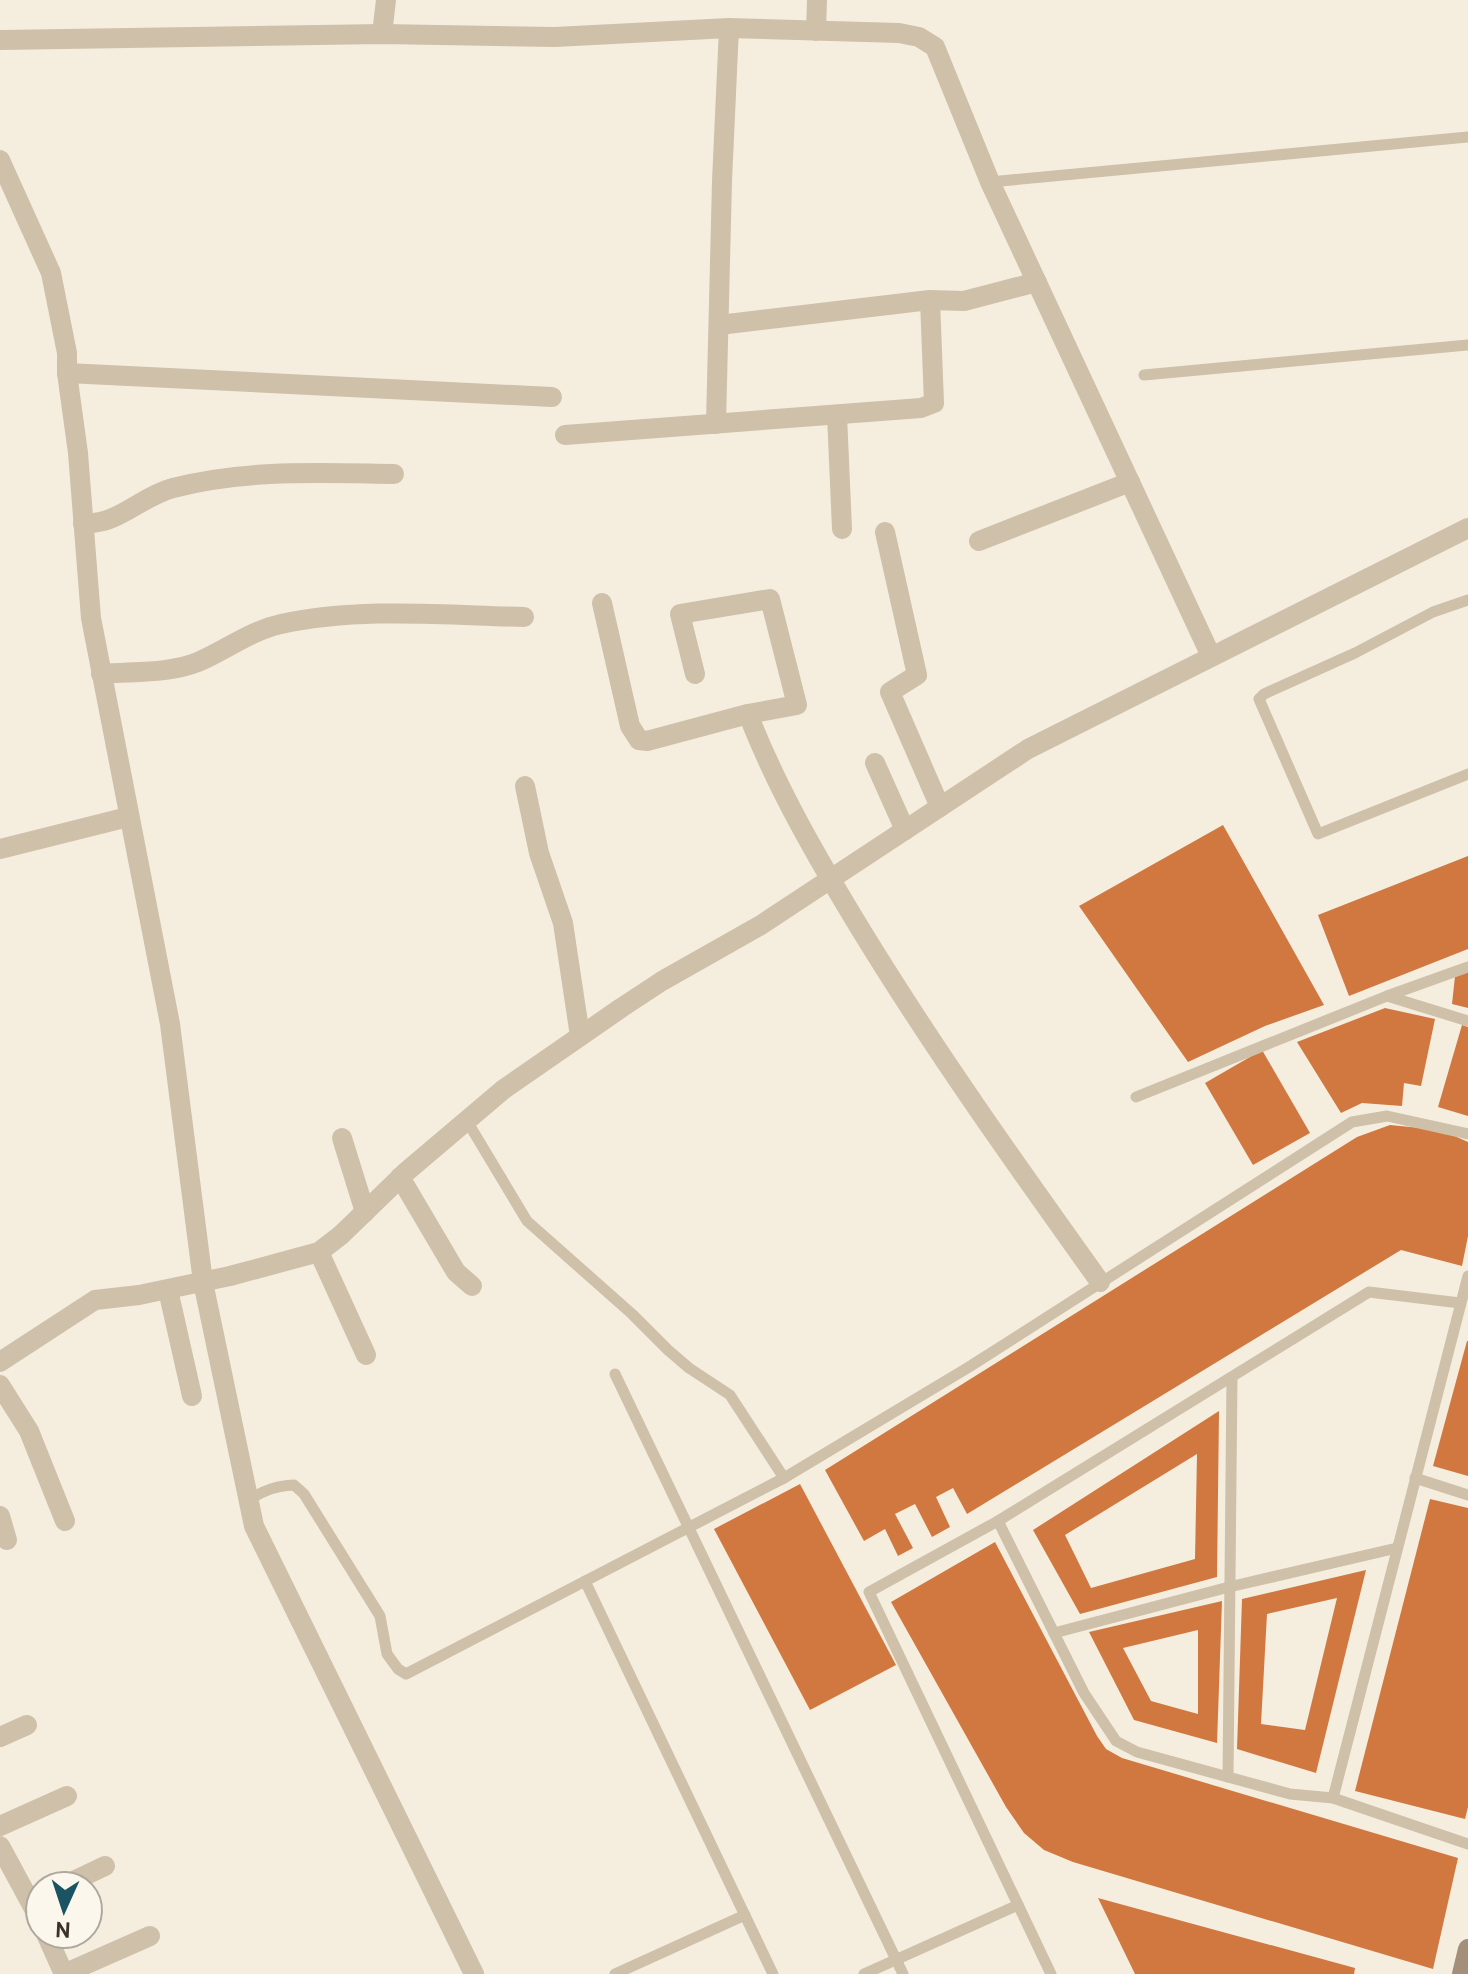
<svg xmlns="http://www.w3.org/2000/svg" width="1468" height="1974" font-family="Overpass,sans-serif">
	<style>
		.building { fill: #d17841; fill-rule: evenodd }
		.lines { fill: none; stroke-linecap: round; stroke-linejoin: round }
		.lane { stroke: #cfc0a9; stroke-width: 11 }
		.street { stroke: #cfc0a9; stroke-width: 20 }
		.secondary { stroke: #a38f7a; stroke-width: 20 }
	</style>
	<rect width="100%" height="100%" fill="#f5eedf"/>
	<g class="building">
		<polygon points="1223,825 1324,1005 1265,1026 1188,1062 1079,906"/>
		<polygon points="1468,856 1468,949 1349,996 1318,915"/>
		<polygon points="1468,972 1468,1008 1452,1004 1455,976"/>
		<polygon points="1385,1008 1435,1019 1421,1086 1404,1083 1402,1106 1362,1103 1341,1113 1297,1042"/>
		<polygon points="1462,1025 1468,1027 1468,1116 1438,1107"/>
		<polygon points="1262,1050 1310,1133 1253,1165 1205,1083"/>
		<polygon points="1390,1125 1441,1130 1468,1142 1468,1236 1462,1266 1401,1250 967,1514 953,1488 936,1497 950,1527 932,1537 915,1504 895,1514 913,1548 898,1556 885,1529 864,1541 825,1470 1357,1137"/>
		<polygon points="1467,1341 1468,1341 1468,1476 1433,1466"/>
		<path d="M1219,1411L1217,1577L1080,1614L1033,1530ZM1197,1454L1195,1559L1091,1588L1065,1535Z"/>
		<polygon points="800,1484 896,1665 810,1710 714,1529"/>
		<polygon points="1430,1499 1468,1508 1468,1807 1465,1819 1355,1791"/>
		<polygon points="995,1542 1097,1736 1106,1749 1122,1758 1458,1858 1433,1969 1073,1862 1044,1850 1024,1833 1006,1807 891,1602"/>
		<path d="M1366,1570L1316,1773L1237,1749L1242,1599ZM1337,1598L1305,1730L1261,1724L1267,1614Z"/>
		<path d="M1222,1601L1217,1743L1134,1720L1089,1632ZM1198,1630V1714L1151,1701L1123,1648Z"/>
		<polygon points="1098,1898 1355,1968 1354,1974 1135,1974"/>
	</g>
	<g class="lines">
		<g class="lane">
			<polyline points="990,182 1468,137"/>
			<polyline points="1144,375 1468,345"/>
			<polyline points="1468,600 1433,612 1355,653 1264,694 1259,699 1318,834 1468,774"/>
			<polyline points="1387,996 1468,1021"/>
			<polyline points="1136,1097 1387,996 1468,967"/>
			<polyline points="467,1121 527,1221 632,1314 668,1350 689,1368 730,1395 784,1478"/>
			<polyline points="615,1374 903,1974"/>
			<polyline points="1415,1478 1468,1495"/>
			<path d="M249,1500C264,1490 276,1486 294,1485L304,1494L380,1616L387,1654L398,1669L406,1674L784,1478L969,1367L1352,1122L1387,1116L1468,1134"/>
			<polyline points="998,1521 1084,1693 1116,1741 1137,1752 1290,1794 1333,1798 1468,1844"/>
			<polyline points="585,1581 773,1974"/>
			<polyline points="1054,1633 1229,1587 1397,1548"/>
			<polyline points="1228,1777 1232,1377"/>
			<polyline points="1333,1798 1468,1276"/>
			<polyline points="615,1974 745,1915"/>
			<polyline points="864,1974 1018,1905"/>
			<polyline points="1051,1974 869,1592 998,1521 1369,1292 1460,1303"/>
		</g>
		<g class="street">
			<polyline points="816,31 817,0"/>
			<polyline points="382,34 386,0"/>
			<polyline points="0,40 382,34 555,37 729,28 899,33 919,37 935,47 990,182 1211,656"/>
			<polyline points="0,160 51,273 67,353 67,373 78,453 91,618 170,1024 203,1282 254,1526 474,1974"/>
			<polyline points="719,325 930,300 964,301 1037,282"/>
			<polyline points="67,373 552,397"/>
			<polyline points="837,415 842,529"/>
			<polyline points="716,424 722,181 729,28"/>
			<polyline points="565,435 921,408 934,403 930,300"/>
			<path d="M83,524C91,523 99,523 107,520C129,513 147,495 173,488C246,469 320,473 394,474"/>
			<polyline points="885,532 917,675 890,692 940,807"/>
			<polyline points="979,541 1130,482"/>
			<polyline points="602,603 630,726 639,740 647,741 748,714 797,705 770,599 680,614 695,674"/>
			<path d="M101,674C132,671 168,674 198,662C226,650 250,631 281,624C360,607 443,615 524,617"/>
			<path d="M748,714C777,789 819,861 861,930C935,1051 1017,1166 1100,1282"/>
			<polyline points="875,763 905,830"/>
			<polyline points="525,786 539,853 563,923 580,1036"/>
			<polyline points="0,849 128,817"/>
			<polyline points="342,1138 365,1212"/>
			<polyline points="400,1177 456,1272 472,1286"/>
			<polyline points="319,1252 366,1355"/>
			<polyline points="168,1290 192,1396"/>
			<polyline points="0,1362 95,1300 139,1295 230,1276 319,1252 341,1235 406,1172 504,1089 621,1008 662,981 761,925 1028,749 1468,528"/>
			<polyline points="0,1385 29,1431 65,1521"/>
			<polyline points="0,1516 7,1540"/>
			<polyline points="0,1737 27,1725"/>
			<polyline points="0,1826 67,1796"/>
			<polyline points="0,1846 40,1920"/>
			<polyline points="63,1886 105,1866"/>
			<polyline points="46,1934 64,1974"/>
			<polyline points="64,1974 150,1936"/>
		</g>
		<polyline class="secondary" points="1462,1974 1468,1949"/>
	</g>
	<g transform="translate(64 1910) rotate(183)"><circle r="38" fill="#fcf7ec" stroke="#afa89e" stroke-width="2"/>
	<path d="M0-6L14 30L0 20L-14 30Z" fill="#1a5362"/>
	<text y="-12" font-size="22" font-weight="bold" text-anchor="middle" fill="#3c3229">N</text>
	</g>
</svg>
